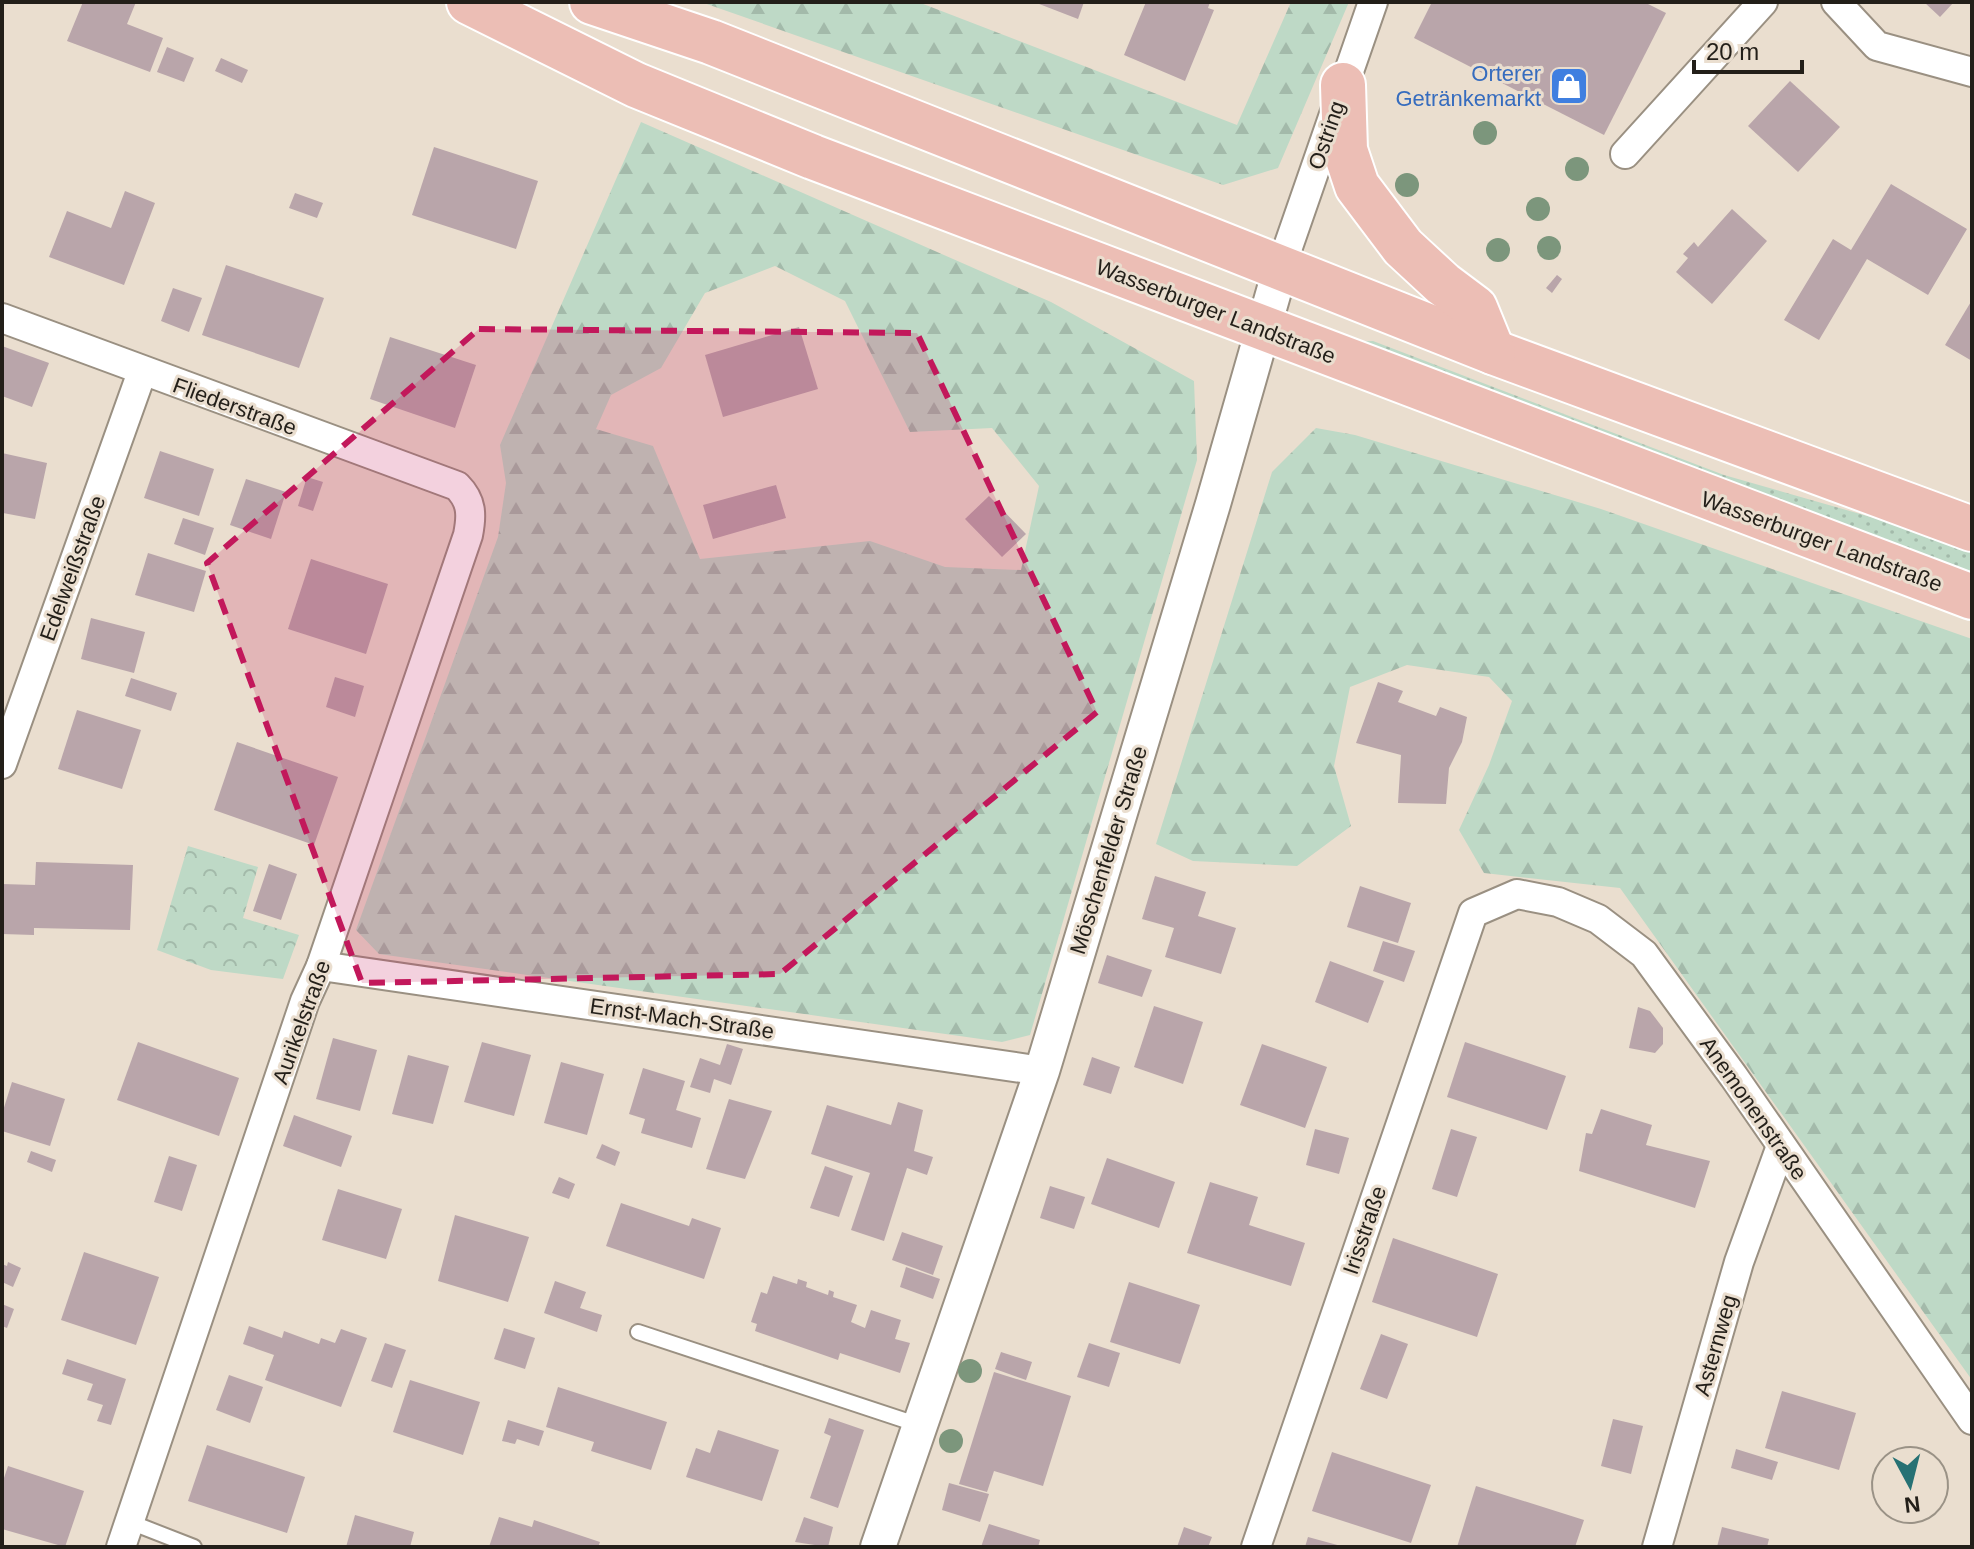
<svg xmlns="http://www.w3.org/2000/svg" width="1974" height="1549" font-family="Helvetica,sans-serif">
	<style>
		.grass { fill: url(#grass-dots) }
		.forest { fill: url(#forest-firs); fill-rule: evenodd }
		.park { fill: url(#park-crowns) }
		.building { fill: #b9a5aa }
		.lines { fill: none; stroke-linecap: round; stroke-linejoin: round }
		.service-casing { stroke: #9a9082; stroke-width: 18 }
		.minor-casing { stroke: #9a9082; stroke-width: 32 }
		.tertiary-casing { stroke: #9a9082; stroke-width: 38 }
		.primary-casing { stroke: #fff; stroke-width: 48 }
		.service { stroke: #fff; stroke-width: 14 }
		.minor { stroke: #fff; stroke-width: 28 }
		.tertiary { stroke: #fff; stroke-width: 34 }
		.primary { stroke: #ecbeb5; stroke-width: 44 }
		.tree { fill: #7c967c }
		.marked { fill: #c2185b; fill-opacity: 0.2; stroke: #c2185b; stroke-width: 6; stroke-dasharray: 16 10; stroke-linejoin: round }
		.labels { text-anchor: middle; stroke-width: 6; stroke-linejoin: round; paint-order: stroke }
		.shop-label { font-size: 22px; fill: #366cbe; stroke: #eadecf; text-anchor: end }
		.street-label { font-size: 22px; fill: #231f19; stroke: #eadecf }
	</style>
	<defs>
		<pattern id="grass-dots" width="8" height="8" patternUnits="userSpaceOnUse" patternTransform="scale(2)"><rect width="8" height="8" fill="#bed9c6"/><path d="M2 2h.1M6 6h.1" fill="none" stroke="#a3baaa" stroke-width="1.8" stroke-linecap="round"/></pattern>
		<pattern id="forest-firs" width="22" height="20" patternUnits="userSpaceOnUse" patternTransform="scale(2)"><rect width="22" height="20" fill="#bed9c6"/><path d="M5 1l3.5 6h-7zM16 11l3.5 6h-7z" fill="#a3baaa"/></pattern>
		<pattern id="park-crowns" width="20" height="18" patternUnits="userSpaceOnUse" patternTransform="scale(2)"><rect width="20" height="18" fill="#bed9c6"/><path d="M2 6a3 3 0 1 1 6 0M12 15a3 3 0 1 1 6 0" fill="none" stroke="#a3baaa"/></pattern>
	</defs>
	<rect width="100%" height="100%" fill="#eadecf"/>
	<polygon class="grass" points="1373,341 1724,475 1972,546 1972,578 1343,342"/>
	<g class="forest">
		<polygon points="701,2 918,2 1237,125 1291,2 1349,2 1278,168 1223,185"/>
		<path d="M641,122L1051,302L1194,381L1197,460L1030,1035L1002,1042L379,954L356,930L498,537L506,483L500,445ZM775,266L845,301L910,432L992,428L1039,486L1021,570L945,567L870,541L700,559L653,446L596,429L611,395L661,368L705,293Z"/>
		<polygon points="1316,428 1355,435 1601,509 1972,639 1972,1380 1620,888 1484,873 1459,830 1489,765 1512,701 1489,677 1407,665 1350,687 1334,766 1351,826 1297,866 1193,861 1156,844 1272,472"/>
	</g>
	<polygon class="park" points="188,846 258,867 243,918 299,935 283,979 211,970 157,950"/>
	<g class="building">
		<polygon points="83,2 136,2 127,24 163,38 150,72 67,41"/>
		<polygon points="1034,2 1084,2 1078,19"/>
		<polygon points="1146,2 1210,2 1208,8 1214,10 1185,81 1124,55"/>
		<polygon points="1432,2 1644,2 1666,13 1604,135 1414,38"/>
		<polygon points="1924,2 1954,2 1940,17"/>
		<polygon points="167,47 194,58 184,82 157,72"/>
		<polygon points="221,58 248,70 242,83 215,71"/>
		<polygon points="1790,81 1840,127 1798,172 1748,126"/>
		<polygon points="434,147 538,181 516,249 412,215"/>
		<polygon points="1891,184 1967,229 1928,295 1867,259 1819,340 1784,320 1833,239 1851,250"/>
		<polygon points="125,191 155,203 124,285 49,257 67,211 111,228"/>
		<polygon points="295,193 323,203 317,218 289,208"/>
		<polygon points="1732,209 1767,241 1712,304 1676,272 1688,258 1683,254 1694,242 1698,247"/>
		<polygon points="226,265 324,298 299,368 202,335"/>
		<polygon points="1557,275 1562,279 1552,293 1546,288"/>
		<polygon points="173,288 202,298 189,332 161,321"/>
		<polygon points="1972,300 1972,361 1945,345"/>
		<polygon points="799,327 818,389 723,417 705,355"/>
		<polygon points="390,337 476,365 455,428 370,399"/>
		<polygon points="2,346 49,363 32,407 2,396"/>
		<polygon points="160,451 214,469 199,516 144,498"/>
		<polygon points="2,453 47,463 35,519 3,513"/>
		<polygon points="307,477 323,482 313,511 298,506"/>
		<polygon points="246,479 286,492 271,539 230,525"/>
		<polygon points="776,485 786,518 713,539 703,505"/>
		<polygon points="989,496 1026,534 1002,557 965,519"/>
		<polygon points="183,518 214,528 205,555 174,544"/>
		<polygon points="148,553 206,571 194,612 135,595"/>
		<polygon points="311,559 388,584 366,654 288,629"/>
		<polygon points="91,618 145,632 134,673 81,659"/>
		<polygon points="335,677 364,686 355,717 326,707"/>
		<polygon points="131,678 177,693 171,711 125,696"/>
		<polygon points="1378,682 1403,691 1398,702 1436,716 1440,707 1467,717 1462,742 1449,768 1446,804 1398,803 1401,755 1356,743"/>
		<polygon points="77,710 141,730 122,789 58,769"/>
		<polygon points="237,742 338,777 314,845 214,810"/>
		<polygon points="36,862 133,865 130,930 34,928 34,935 2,934 2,884 35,885"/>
		<polygon points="269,864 297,874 281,920 253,911"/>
		<polygon points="1155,876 1206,892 1198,916 1236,928 1221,974 1165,957 1174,928 1142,919"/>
		<polygon points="1360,886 1411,903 1398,943 1347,927"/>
		<polygon points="1383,941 1415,951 1404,982 1373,971"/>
		<polygon points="1107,955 1152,970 1142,997 1098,983"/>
		<polygon points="1330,961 1384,981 1368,1023 1315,1002"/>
		<polygon points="1154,1006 1203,1022 1183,1084 1134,1067"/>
		<polygon points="1638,1007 1650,1011 1663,1028 1663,1044 1655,1053 1629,1048"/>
		<polygon points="333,1038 377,1050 360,1111 316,1099"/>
		<polygon points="138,1042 239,1078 219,1136 117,1100"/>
		<polygon points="482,1042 531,1055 514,1116 464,1102"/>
		<polygon points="1465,1042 1566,1076 1547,1130 1447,1097"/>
		<polygon points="727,1044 743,1049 731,1085 714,1079 710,1093 690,1087 700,1058 720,1065"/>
		<polygon points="1262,1044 1327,1067 1305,1128 1240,1105"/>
		<polygon points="408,1055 449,1066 433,1124 392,1114"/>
		<polygon points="1092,1057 1120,1067 1111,1094 1083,1085"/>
		<polygon points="561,1062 604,1074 587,1135 544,1123"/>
		<polygon points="643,1068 685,1081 676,1110 701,1118 692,1148 641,1133 645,1119 629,1114"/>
		<polygon points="12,1082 65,1099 50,1146 2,1131 2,1114"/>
		<polygon points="729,1099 772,1111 745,1179 706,1169"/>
		<polygon points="898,1102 923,1110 914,1151 933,1157 927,1175 907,1168 884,1241 851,1230 870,1173 811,1154 827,1105 891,1125"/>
		<polygon points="1601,1109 1652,1125 1646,1145 1710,1161 1695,1208 1579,1171 1586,1133 1592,1134"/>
		<polygon points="294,1115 352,1136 341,1167 283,1146"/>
		<polygon points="1315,1129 1349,1138 1339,1174 1306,1165"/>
		<polygon points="1451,1129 1477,1137 1457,1197 1432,1189"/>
		<polygon points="602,1144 620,1152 615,1166 596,1158"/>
		<polygon points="31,1151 56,1160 52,1172 27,1162"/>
		<polygon points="169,1156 197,1165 182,1211 154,1202"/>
		<polygon points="1107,1158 1175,1182 1159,1228 1091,1204"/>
		<polygon points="825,1166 853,1176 839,1217 810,1208"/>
		<polygon points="559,1177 575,1184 569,1199 552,1193"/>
		<polygon points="1210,1182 1258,1197 1249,1225 1305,1243 1291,1286 1187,1253"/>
		<polygon points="1050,1186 1085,1197 1074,1229 1040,1218"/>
		<polygon points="338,1189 402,1209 386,1259 322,1240"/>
		<polygon points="621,1203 689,1226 692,1218 721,1228 704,1279 606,1246"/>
		<polygon points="455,1215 529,1237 508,1302 438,1281"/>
		<polygon points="902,1232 943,1246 933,1275 892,1260"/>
		<polygon points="1393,1238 1498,1274 1477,1337 1372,1302"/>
		<polygon points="84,1252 159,1277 136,1345 61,1320"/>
		<polygon points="8,1262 21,1268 13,1287 2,1282 2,1264 7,1266"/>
		<polygon points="906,1267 940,1279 933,1299 900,1287"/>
		<polygon points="773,1276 797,1284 798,1279 807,1282 806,1287 828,1295 829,1290 834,1292 833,1297 857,1305 851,1322 865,1328 871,1310 901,1320 895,1339 910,1343 900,1373 840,1353 838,1360 755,1331 757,1324 751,1322 761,1292 767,1294"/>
		<polygon points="555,1281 586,1292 580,1308 602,1315 597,1332 544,1313"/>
		<polygon points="1129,1282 1200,1305 1180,1364 1110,1342"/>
		<polygon points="2,1304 14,1309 7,1328 2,1326"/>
		<polygon points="249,1326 282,1338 284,1331 319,1344 321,1338 335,1343 341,1329 367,1338 341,1407 265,1380 274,1355 243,1344"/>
		<polygon points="504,1328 535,1338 525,1369 494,1359"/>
		<polygon points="1381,1334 1408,1344 1387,1399 1360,1389"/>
		<polygon points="385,1343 406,1350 392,1388 371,1381"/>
		<polygon points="1089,1343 1120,1353 1109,1387 1077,1377"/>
		<polygon points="1001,1352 1032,1362 1026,1380 995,1369"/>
		<polygon points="67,1359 126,1379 111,1425 97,1421 103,1405 87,1400 93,1384 62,1374"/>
		<polygon points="994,1372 1071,1396 1043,1486 994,1471 987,1492 959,1484"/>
		<polygon points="229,1375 263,1387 250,1423 216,1410"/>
		<polygon points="410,1380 480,1402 463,1455 393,1432"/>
		<polygon points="558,1387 667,1422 651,1470 591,1451 594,1442 546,1427"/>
		<polygon points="1782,1391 1856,1413 1839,1470 1765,1448"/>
		<polygon points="829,1418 864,1430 838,1508 810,1498 831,1436 824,1433"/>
		<polygon points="1613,1419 1643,1426 1631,1474 1601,1466"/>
		<polygon points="508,1420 544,1431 539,1446 517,1439 515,1444 502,1441"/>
		<polygon points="718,1430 779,1450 762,1501 686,1477 696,1448 710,1453"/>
		<polygon points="207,1445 305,1477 287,1533 188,1501"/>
		<polygon points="1736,1449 1778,1462 1772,1480 1731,1468"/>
		<polygon points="1332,1452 1431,1485 1411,1543 1312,1511"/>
		<polygon points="8,1466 84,1491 65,1547 2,1529 2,1484"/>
		<polygon points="949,1483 989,1494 980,1522 942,1510"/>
		<polygon points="1476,1486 1584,1520 1575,1547 1457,1547"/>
		<polygon points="355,1515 414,1532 410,1547 346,1547"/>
		<polygon points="499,1517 532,1527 534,1520 600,1542 598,1547 489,1547"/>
		<polygon points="804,1517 833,1527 828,1547 795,1542"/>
		<polygon points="989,1524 1040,1540 1038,1547 981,1547"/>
		<polygon points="1184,1527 1212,1537 1208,1547 1177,1547"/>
		<polygon points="1722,1527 1769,1539 1767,1547 1717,1547"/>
		<polygon points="1308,1537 1341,1546 1340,1547 1305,1547"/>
	</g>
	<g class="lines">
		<defs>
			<g id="service">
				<polyline points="638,1332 919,1425"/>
				<polyline points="130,1522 194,1547"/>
			</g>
			<g id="minor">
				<polyline points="1836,2 1877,46 1972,72"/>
				<polyline points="1625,154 1763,2"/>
				<polyline points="1280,270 1373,2"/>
				<path d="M2,318L457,486C472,501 472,515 468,535L321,966L305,1001L121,1547"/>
				<polyline points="2,764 142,372"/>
				<polyline points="321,966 1042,1071"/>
				<polyline points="1256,1547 1473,913 1517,894 1558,902 1598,919 1644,954 1734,1077 1972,1420"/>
				<polyline points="1657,1547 1739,1262 1781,1146"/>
			</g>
			<polyline id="tertiary" points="878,1547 1042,1071 1213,504 1280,270"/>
			<g id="primary">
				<polyline points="469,2 636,85 813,157 1972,597"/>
				<polyline points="592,2 711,42 1493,352 1972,529"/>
				<polyline points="1343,85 1345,150 1357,186 1403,247 1443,284 1475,308 1493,352"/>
			</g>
		</defs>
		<use href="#service" class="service-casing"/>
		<use href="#minor" class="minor-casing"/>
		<use href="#tertiary" class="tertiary-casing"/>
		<use href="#primary" class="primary-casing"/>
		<use href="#service" class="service"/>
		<use href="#minor" class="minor"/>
		<use href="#tertiary" class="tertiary"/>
		<use href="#primary" class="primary"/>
	</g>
	<g class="tree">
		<circle cx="1485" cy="133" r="12"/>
		<circle cx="1577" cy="169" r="12"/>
		<circle cx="1407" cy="185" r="12"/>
		<circle cx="1538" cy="209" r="12"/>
		<circle cx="1549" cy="248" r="12"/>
		<circle cx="1498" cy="250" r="12"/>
		<circle cx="970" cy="1371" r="12"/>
		<circle cx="951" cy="1441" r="12"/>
	</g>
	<path class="marked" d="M479,329L917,333L1097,712L780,974L362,983L207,563Z"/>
	<defs>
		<symbol id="shop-square" viewBox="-11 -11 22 22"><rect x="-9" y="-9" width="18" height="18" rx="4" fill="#3f7fe0" stroke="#eadecf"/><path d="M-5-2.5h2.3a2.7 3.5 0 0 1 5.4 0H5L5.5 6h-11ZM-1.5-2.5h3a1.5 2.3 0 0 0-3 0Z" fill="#fff"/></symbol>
	</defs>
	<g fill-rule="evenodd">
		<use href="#shop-square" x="1547" y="64" width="44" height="44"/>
	</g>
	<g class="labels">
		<g class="shop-label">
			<text x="1541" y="81">Orterer<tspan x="1541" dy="25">Getränkemarkt</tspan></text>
		</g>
		<g class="street-label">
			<text transform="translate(1326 135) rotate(-71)" y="8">Ostring</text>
			<text transform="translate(1216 311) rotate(21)" y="8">Wasserburger Landstraße</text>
			<text transform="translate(235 406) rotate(20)" y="8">Fliederstraße</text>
			<text transform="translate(1822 541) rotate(20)" y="8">Wasserburger Landstraße</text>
			<text transform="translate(72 568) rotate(-70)" y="8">Edelweißstraße</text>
			<text transform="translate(1108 850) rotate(-73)" y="8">Möschenfelder Straße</text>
			<text transform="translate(682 1018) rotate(8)" y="8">Ernst-Mach-Straße</text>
			<text transform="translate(301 1022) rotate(-70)" y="8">Aurikelstraße</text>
			<text transform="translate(1754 1108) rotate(55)" y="8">Anemonenstraße</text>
			<text transform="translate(1364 1230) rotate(-71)" y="8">Irisstraße</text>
			<text transform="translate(1715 1345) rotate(-74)" y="8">Asternweg</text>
		</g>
	</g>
	<rect width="1974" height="1549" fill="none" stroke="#231f19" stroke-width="8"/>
	<g transform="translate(1910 1485) rotate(173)"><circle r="38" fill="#eadecf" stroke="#9a9286" stroke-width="2"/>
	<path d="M0-6L14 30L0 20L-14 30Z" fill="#267174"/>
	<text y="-12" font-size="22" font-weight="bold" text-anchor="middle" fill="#231f19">N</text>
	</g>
	<path d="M1694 60v12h108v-12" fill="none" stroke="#231f19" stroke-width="4"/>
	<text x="1706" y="60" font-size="24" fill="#231f19" stroke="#eadecf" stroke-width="6" paint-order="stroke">20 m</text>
</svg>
